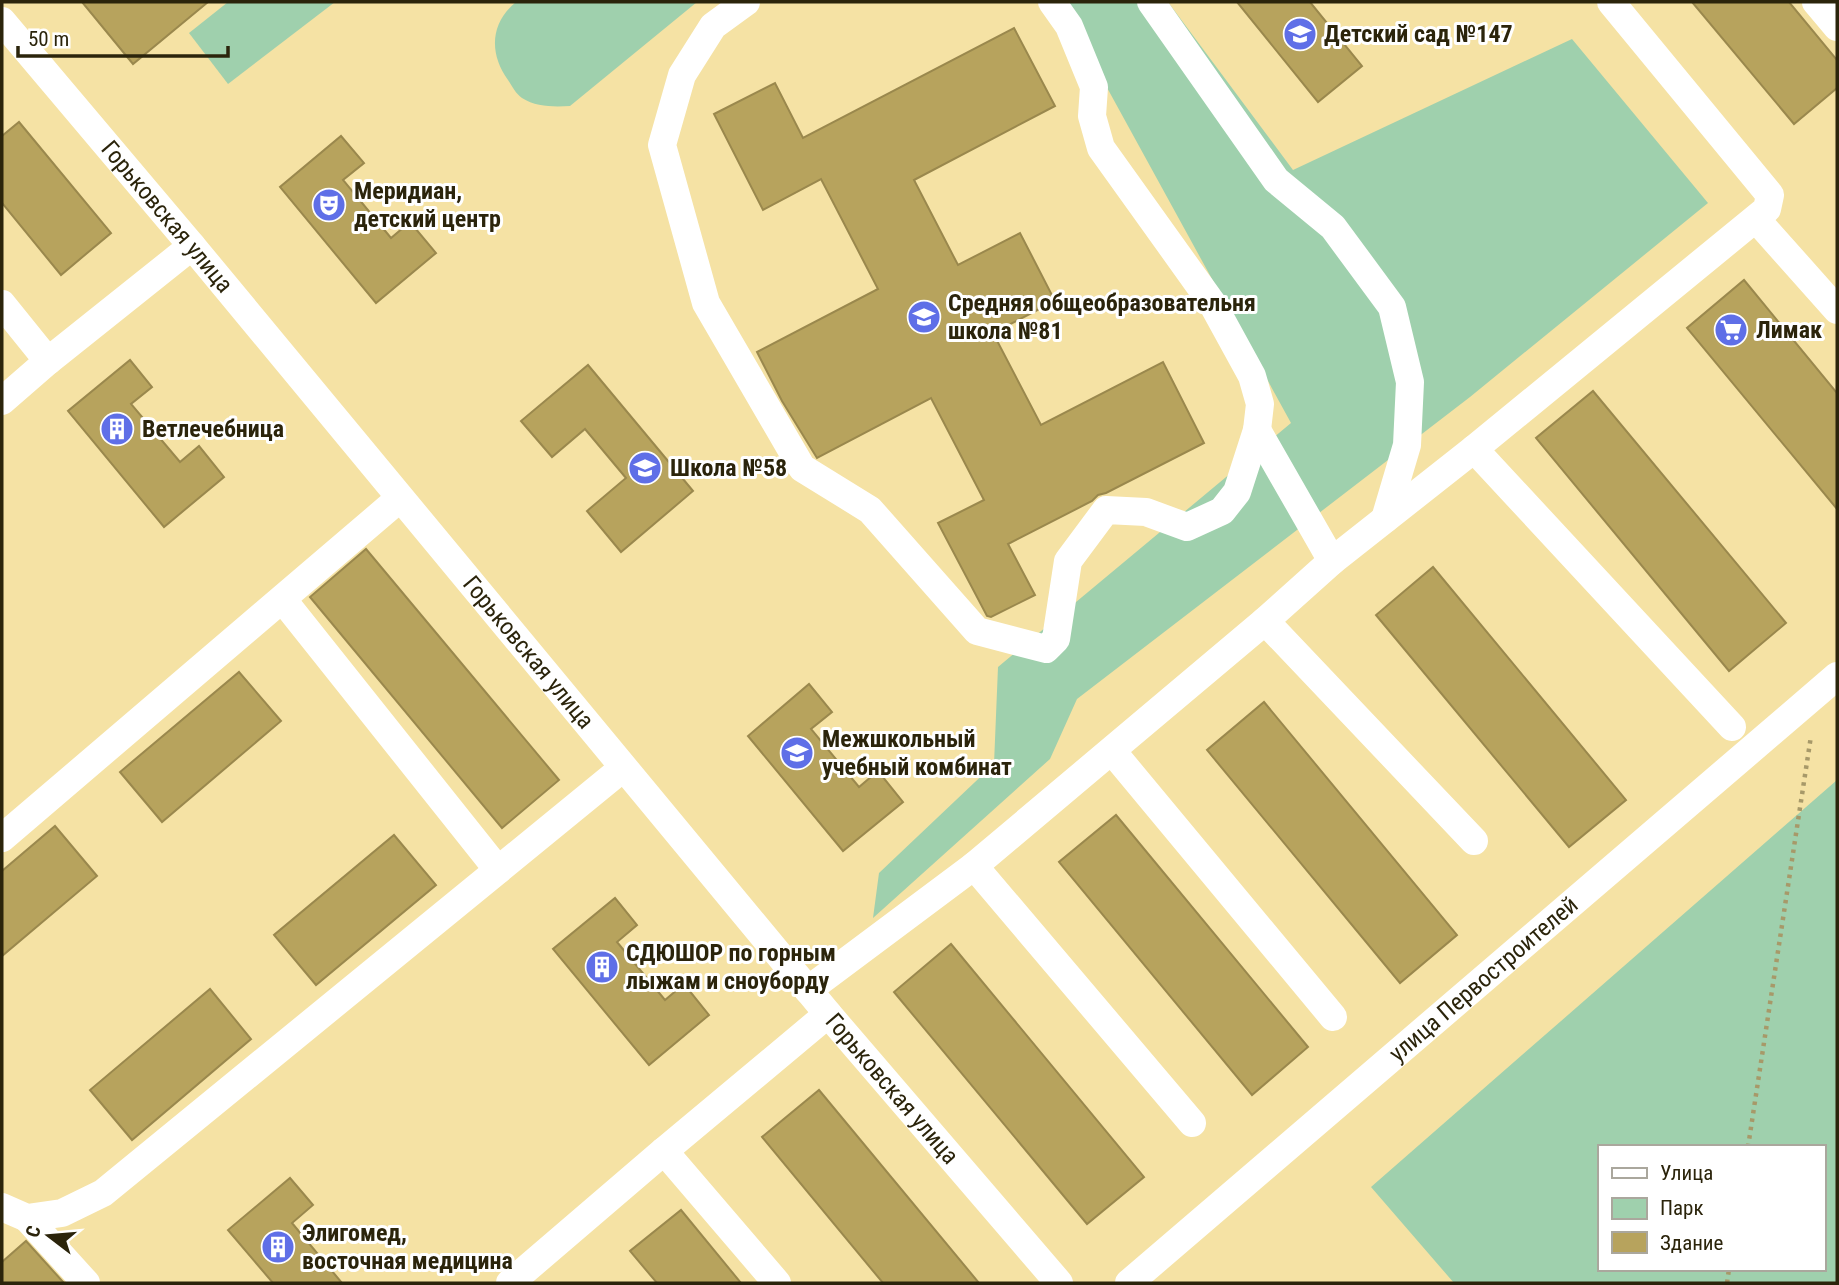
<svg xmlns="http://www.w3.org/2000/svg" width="1839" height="1285" font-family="'Roboto Condensed',sans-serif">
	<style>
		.green { fill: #9fd0ad; fill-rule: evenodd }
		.building { fill: #b7a35d; stroke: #9a884d; stroke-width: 2 }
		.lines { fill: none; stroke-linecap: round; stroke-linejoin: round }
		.path { stroke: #a79969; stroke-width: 4.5; stroke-dasharray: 3.5 5; stroke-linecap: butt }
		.minor { stroke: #fff; stroke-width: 28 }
		.labels { text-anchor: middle; stroke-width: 6; stroke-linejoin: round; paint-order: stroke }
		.poi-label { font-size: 24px; font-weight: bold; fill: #2b240b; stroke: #fff; text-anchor: start }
		.street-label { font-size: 24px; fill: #2b240b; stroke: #fff }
	</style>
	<rect width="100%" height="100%" fill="#f5e2a4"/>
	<g class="green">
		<polygon points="228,2 335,2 228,84 189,33"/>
		<path d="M516,2H697L570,106C554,107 536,107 522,98C516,94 512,86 508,80C489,54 490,23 516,2Z"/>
		<polygon points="1060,2 1168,2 1293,170 1572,39 1708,203 1470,397 1077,699 1050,759 873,918 879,873 994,764 998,667 1291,423"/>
		<path d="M1837,780V1283H1454L1371,1187ZM1599,1147H1823V1269H1599Z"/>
	</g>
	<g class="building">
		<polygon points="82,2 208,2 133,64"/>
		<polygon points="1237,2 1310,2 1362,66 1318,102"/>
		<polygon points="1692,2 1789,2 1837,60 1837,88 1794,124"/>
		<polygon points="1014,28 1055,106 914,180 958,265 1020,233 1055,301 993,333 1041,425 1163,362 1204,443 1106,493 1098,495 1092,501 1008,544 1035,595 991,617 987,616 938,523 984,500 931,398 817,458 782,401 757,352 878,289 821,179 763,210 714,114 775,83 803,138"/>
		<polygon points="19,122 111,233 61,275 2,203 2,136"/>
		<polygon points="341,136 364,163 343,180 391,238 410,222 436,253 376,303 280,187"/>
		<polygon points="1744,280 1837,393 1837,509 1687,328"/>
		<polygon points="130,360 152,387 131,404 180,462 199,446 224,477 164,527 68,411"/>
		<polygon points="588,365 693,491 621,552 587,511 626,478 585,429 552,457 521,421"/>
		<polygon points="1593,391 1786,623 1729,671 1536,438"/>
		<polygon points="366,549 559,780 502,828 310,597"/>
		<polygon points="1433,567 1626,800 1569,847 1376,615"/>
		<polygon points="239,672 281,721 162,822 120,772"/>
		<polygon points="809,684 832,712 811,729 859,787 878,771 903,802 843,851 748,736"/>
		<polygon points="1264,702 1457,935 1400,983 1207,750"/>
		<polygon points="1116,815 1308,1047 1252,1095 1059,862"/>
		<polygon points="55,826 97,876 2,956 2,871"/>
		<polygon points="394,835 436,885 316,985 274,935"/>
		<polygon points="615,898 637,925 617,942 665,1000 684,984 709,1015 649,1065 553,949"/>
		<polygon points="951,944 1144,1177 1087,1224 894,992"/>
		<polygon points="210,989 251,1039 132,1140 90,1090"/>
		<polygon points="819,1090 979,1283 883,1283 762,1137"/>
		<polygon points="290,1178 313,1205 292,1223 342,1283 273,1283 228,1230"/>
		<polygon points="681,1210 741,1283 657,1283 630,1251"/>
		<polygon points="26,1241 64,1283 2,1283 2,1262"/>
	</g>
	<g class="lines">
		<g class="path">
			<polyline points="1748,1147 1811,736"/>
			<polyline points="1727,1283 1729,1269"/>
		</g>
		<g class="minor">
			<polyline points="746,2 713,26 682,75 662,145 706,303 802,468 870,510 977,631 1046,649 1056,639 1068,561 1106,510 1146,512 1187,527 1222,511 1237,492 1257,430 1260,404 1252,376 1212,303 1101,148 1092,116 1094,87 1069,26 1052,2"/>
			<polyline points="1151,2 1276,180 1333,227 1392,307 1410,382 1407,445 1385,519"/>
			<polyline points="1816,2 1837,27"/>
			<path id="s1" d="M2,21L192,246L828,1014L1059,1283"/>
			<polyline points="1756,219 1837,310"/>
			<polyline points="2,304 48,361"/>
			<polyline points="2,401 48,361 192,246"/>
			<polyline points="1257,430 1332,561"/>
			<polyline points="1474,449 1732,727"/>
			<polyline points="283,600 498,870"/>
			<polyline points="1265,621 1474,841"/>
			<polyline points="1112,751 1333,1017"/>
			<polyline points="2,838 400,498"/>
			<polyline points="974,866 1192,1123"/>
			<polyline points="808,990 974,866 1265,621 1332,561 1474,449 1767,209 1770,195 1611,2"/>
			<polyline points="2,1207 27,1218 62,1213 103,1193 623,768"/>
			<polyline points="27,1218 86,1283"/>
			<polyline points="510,1283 664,1151"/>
			<polyline points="777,1283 664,1151 828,1014"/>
			<path id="s2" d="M1129,1283L1837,676"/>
		</g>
	</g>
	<defs>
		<symbol id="school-disc" viewBox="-11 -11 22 22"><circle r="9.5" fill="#5f6fe7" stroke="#fff"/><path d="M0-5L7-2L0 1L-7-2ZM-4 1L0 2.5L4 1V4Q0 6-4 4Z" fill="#fff"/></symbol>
		<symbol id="theatre-disc" viewBox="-11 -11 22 22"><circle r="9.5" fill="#5f6fe7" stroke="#fff"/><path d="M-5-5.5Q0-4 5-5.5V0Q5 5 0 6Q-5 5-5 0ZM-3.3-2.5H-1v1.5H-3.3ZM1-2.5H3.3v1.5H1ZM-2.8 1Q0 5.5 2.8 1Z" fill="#fff"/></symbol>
		<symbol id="supermarket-disc" viewBox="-11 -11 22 22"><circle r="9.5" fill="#5f6fe7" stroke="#fff"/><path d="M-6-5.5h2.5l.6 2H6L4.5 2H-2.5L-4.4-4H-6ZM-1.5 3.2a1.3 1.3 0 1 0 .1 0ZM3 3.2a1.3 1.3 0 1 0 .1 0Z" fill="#fff"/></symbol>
		<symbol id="building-disc" viewBox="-11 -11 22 22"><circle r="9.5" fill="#5f6fe7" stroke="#fff"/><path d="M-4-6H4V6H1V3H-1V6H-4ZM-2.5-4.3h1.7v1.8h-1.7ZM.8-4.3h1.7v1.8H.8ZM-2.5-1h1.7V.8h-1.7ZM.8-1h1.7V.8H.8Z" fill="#fff"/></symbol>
		<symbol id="university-disc" viewBox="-11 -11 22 22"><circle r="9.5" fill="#5f6fe7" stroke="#fff"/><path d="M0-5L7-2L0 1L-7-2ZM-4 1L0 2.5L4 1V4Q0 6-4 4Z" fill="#fff"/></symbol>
	</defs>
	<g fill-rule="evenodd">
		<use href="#school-disc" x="1281" y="15" width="38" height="38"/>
		<use href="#theatre-disc" x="310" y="186" width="38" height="38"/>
		<use href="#school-disc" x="905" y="298" width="38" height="38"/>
		<use href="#supermarket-disc" x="1712" y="311" width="38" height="38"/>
		<use href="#building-disc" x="98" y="410" width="38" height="38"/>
		<use href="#school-disc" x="626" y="449" width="38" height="38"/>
		<use href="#university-disc" x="778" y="734" width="38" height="38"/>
		<use href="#building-disc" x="583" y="948" width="38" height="38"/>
		<use href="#building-disc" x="259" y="1228" width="38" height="38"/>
	</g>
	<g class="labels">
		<g class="poi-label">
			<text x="1324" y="42">Детский сад №147</text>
			<text x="354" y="199">Меридиан,<tspan x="354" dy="28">детский центр</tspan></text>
			<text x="948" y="311">Средняя общеобразовательня<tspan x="948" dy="28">школа №81</tspan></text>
			<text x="1756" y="338">Лимак</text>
			<text x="142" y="437">Ветлечебница</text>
			<text x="670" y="476">Школа №58</text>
			<text x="822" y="747">Межшкольный<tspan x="822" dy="28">учебный комбинат</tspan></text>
			<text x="626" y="961">СДЮШОР по горным<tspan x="626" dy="28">лыжам и сноуборду</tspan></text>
			<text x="302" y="1241">Элигомед,<tspan x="302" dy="28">восточная медицина</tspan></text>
		</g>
		<g class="street-label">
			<text dy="8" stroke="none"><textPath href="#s1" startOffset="256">Горьковская улица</textPath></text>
			<text dy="8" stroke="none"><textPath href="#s1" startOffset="822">Горьковская улица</textPath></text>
			<text dy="8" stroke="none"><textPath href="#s2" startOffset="467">улица Первостроителей</textPath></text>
			<text dy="8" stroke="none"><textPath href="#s1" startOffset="1390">Горьковская улица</textPath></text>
		</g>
	</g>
	<rect width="1839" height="1285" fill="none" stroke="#2b240b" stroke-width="7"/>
	<rect x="1598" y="1145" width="228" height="126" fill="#ffffff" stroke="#aaa79d" stroke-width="2"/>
	<rect x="1612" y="1168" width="35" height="10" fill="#ffffff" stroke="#aaa79d" stroke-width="2"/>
	<text x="1660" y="1180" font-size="21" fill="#2b240b">Улица</text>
	<rect x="1612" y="1198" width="35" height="21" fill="#9fd0ad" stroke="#aaa79d" stroke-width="2"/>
	<text x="1660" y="1215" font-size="21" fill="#2b240b">Парк</text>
	<rect x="1612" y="1232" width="35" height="21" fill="#b7a35d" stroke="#aaa79d" stroke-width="2"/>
	<text x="1660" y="1250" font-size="21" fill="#2b240b">Здание</text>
	<g transform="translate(49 1236) rotate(286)" stroke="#ffffff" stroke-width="5" paint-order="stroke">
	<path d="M0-5L12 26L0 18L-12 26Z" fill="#2b240b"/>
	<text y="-10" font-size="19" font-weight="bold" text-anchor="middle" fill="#2b240b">С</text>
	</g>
	<path d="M18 46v10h210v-10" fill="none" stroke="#2b240b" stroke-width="3.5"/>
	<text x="28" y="46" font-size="21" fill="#2b240b" stroke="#ffffff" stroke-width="5" paint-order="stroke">50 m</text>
</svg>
